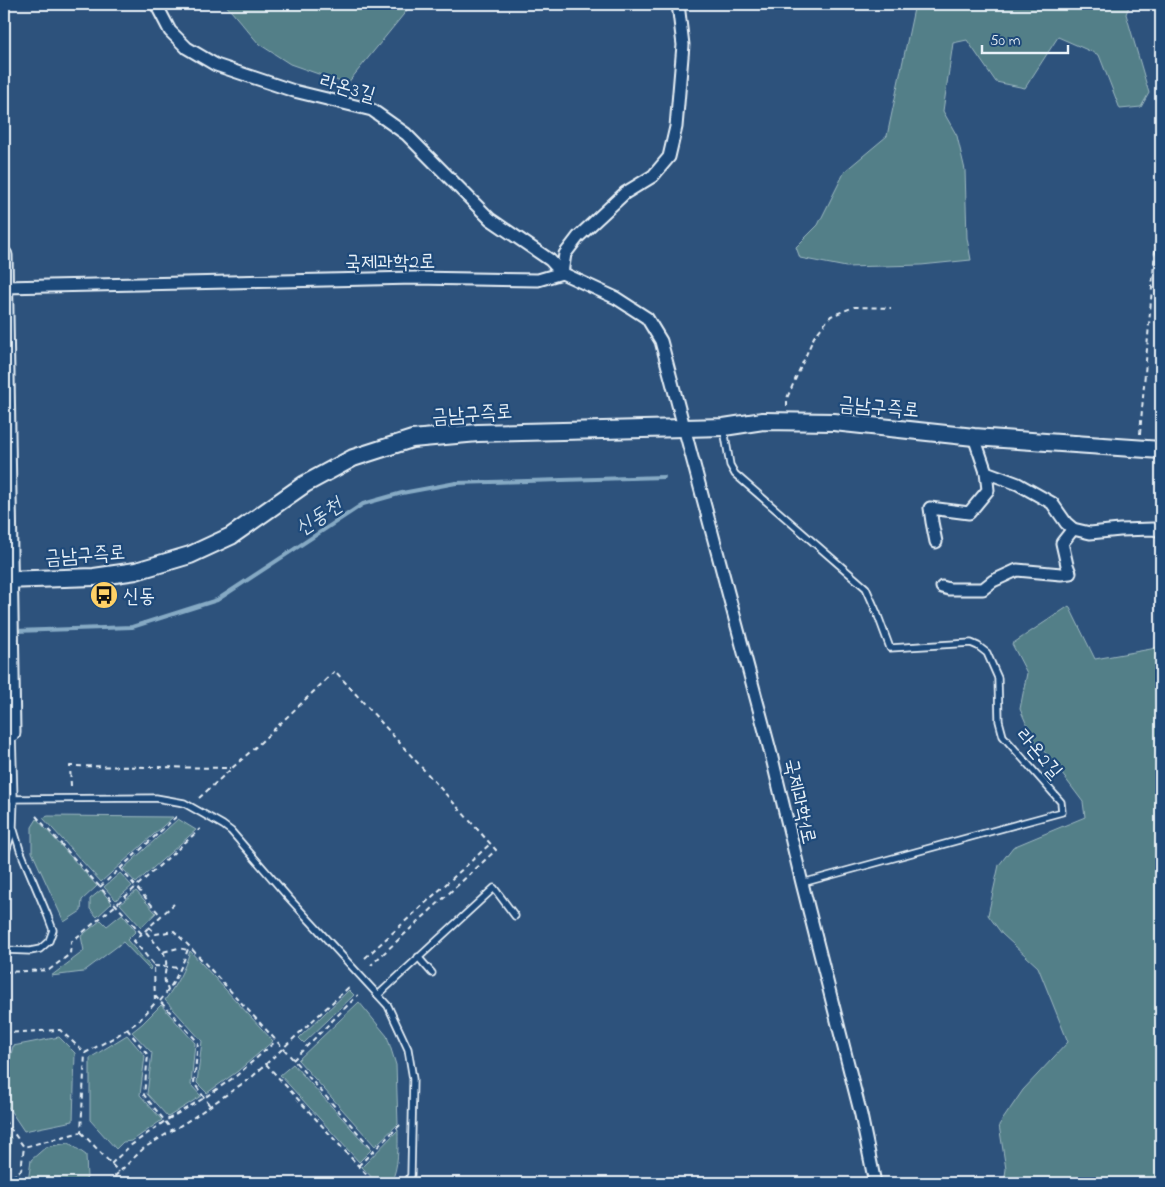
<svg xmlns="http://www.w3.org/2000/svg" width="1165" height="1187" font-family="'Indie Flower','Poor Story',sans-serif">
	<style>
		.green { fill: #527f88; stroke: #9db8c0 }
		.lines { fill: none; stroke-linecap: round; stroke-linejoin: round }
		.stream { stroke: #86aac4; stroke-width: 4 }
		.service-casing { stroke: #e8f1f8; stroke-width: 9 }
		.minor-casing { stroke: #e8f1f8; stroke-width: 15 }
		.tertiary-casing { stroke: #e8f1f8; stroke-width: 19 }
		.secondary-casing { stroke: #e8f1f8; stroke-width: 20 }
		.path { stroke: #e8f1f8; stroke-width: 2; stroke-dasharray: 5 4; stroke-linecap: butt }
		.service { stroke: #1f4a7a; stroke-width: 5.5 }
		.minor { stroke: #1f4a7a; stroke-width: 11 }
		.tertiary { stroke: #1f4a7a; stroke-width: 15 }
		.secondary { stroke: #1f4a7a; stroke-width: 16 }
		.labels { text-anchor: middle; stroke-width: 4.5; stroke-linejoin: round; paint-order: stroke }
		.street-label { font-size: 20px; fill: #e8f1f8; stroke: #1f4a7a }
		.poi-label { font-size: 20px; fill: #e8f1f8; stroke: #1f4a7a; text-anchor: start }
		.water-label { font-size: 21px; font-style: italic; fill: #cfdfeb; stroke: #1f4a7a }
	</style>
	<rect width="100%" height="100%" fill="#2d527c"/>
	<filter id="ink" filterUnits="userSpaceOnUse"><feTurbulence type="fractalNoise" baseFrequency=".02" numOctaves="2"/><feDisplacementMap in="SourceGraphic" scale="10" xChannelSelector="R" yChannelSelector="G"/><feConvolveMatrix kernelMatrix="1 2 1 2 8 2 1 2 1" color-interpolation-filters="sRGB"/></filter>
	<g filter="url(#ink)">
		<g class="green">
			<polygon points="225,4 412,4 347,84 290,64 259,44"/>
			<polygon points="915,4 1130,4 1126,14 1149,93 1141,107 1120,109 1099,55 1058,37 1025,88 996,82 967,40 953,43 943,111 957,136 965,170 967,238 971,260 921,265 846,267 800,258 796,247 818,225 845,171 887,136"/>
			<polygon points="1069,606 1095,659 1151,649 1161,645 1161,1183 1004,1183 1006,1169 999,1125 1023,1090 1068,1042 1038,967 1002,934 988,915 999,865 1013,847 1085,817 1083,802 1053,762 1032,737 1020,709 1027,673 1012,644"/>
			<polygon points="48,816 173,817 101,882 43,818"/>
			<polygon points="37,819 97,886 82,900 81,911 64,922 32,852 32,827"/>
			<polygon points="178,819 196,830 136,883 123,869"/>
			<polygon points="120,873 132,886 116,900 104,887"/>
			<polygon points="101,890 112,903 97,917 90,909 90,899"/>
			<polygon points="136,891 156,913 141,927 120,904"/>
			<polygon points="122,914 136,931 127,940 151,967 150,970 123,942 83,972 51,976 84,951 81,936 101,920 107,926"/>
			<path d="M190,951L273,1041L238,1071L207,1093L197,1083L202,1041L165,1000C177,983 184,971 190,951Z"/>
			<polygon points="349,990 354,995 304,1043 299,1038"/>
			<polygon points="359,1002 387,1036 396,1065 398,1124 375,1146 298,1060"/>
			<polygon points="161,1005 195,1043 191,1085 201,1096 168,1117 147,1094 152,1053 132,1032 142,1024"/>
			<polygon points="127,1035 145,1056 140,1095 162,1120 132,1141 123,1142 116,1149 90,1120 90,1058"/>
			<polygon points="59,1037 75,1053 73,1121 24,1131 4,1101 4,1084 13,1046"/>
			<polygon points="293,1064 371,1150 359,1162 280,1075"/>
			<polygon points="4,1130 11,1138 9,1168 4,1173"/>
			<path d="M398,1130C398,1148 399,1166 391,1183H377L362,1167Z"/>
			<polygon points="69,1143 86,1155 87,1178 81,1183 28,1183 31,1160 46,1147"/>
		</g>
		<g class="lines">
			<polyline class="stream" points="15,631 132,627 217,600 363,504 402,493 456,483 664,477"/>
			<defs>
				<g id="service">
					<polyline points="724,429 730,465 735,474 866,588 877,613 890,648 971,643 978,646 987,653 998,678 999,721 1003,736 1061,802 1062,812 802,883"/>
					<polyline points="4,799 156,798 184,803 223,825 231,831 288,897 388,1006 408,1049 413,1079 411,1175 407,1183"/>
					<polyline points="4,858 13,829"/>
					<polyline points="4,950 30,951 40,949 49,941 53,930 47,914 20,850 13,827 14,799 12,733"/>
					<polyline points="418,957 432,973"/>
					<polyline points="378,995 494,888 515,916"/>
				</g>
				<g id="minor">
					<polyline points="156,4 170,31 187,48 216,65 294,91 372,110 406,134 490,219 550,260 562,273"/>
					<polyline points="562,273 565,254 578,237 625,193 653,176 669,157 676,127 683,45 678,4"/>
					<polyline points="4,287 415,278 538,280 562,273 616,298 647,318 661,341 771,754 802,883 861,1115 875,1183"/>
					<polyline points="974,437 986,472 1018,484 1052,503 1066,523 1073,529 1090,533 1120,530 1153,529 1161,531"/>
					<polyline points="936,542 932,522 930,508 969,513 988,490 986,472"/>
					<polyline points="942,587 949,589 983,589 993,581 1017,570 1061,574 1070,573 1067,565 1062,543 1073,529"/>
				</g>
				<polyline id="tertiary" points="4,255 12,733"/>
				<polyline id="secondary" points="4,580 94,577 136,571 190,555 231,536 305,484 353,458 412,439 478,433 724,427 763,421 834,422 974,437 1161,450"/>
			</defs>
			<use href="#service" class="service-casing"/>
			<use href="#minor" class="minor-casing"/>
			<use href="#tertiary" class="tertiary-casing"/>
			<use href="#secondary" class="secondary-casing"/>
			<g class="path">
				<polyline points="787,406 787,398 814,337 831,316 854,307 891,308"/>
				<polyline points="1140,434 1156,239 1159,211 1161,207"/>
				<polyline points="71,786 70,766 231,768"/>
				<polyline points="199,798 261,742 335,671 496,850 371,965"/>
				<polyline points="36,816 142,934"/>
				<polyline points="120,868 161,916"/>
				<polyline points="100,887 177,816"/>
				<polyline points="149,927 156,934 174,931 189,946 283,1048 374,1151"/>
				<polyline points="146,932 163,952 178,948 188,950"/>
				<path d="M163,952C170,964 163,972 165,982C166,985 167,988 168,990"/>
				<polyline points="365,958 490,844"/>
				<polyline points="154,966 181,968"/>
				<polyline points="4,972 49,970 70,954 71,942 116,905 200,829"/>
				<polyline points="155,996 198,1042 194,1083 210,1106"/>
				<path d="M160,1001C174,984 182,967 189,946"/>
				<polyline points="127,1029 148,1055 144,1095 172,1130"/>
				<polyline points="4,1033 60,1030 85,1053 115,1037 139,1021 155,1003 154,965 134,941 174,904"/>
				<polyline points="293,1060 358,995"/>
				<polyline points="266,1064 374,1183"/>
				<polyline points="4,1120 24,1147 81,1132 85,1053"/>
				<polyline points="81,1132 119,1172"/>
				<polyline points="111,1164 130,1146 165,1121 204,1098 236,1076 276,1041"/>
				<polyline points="358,1166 400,1125"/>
				<polyline points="5,1183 21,1170 24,1147"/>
				<polyline points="108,1183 144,1148 194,1117 252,1077 350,986"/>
			</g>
			<use href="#service" class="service"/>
			<use href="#minor" class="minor"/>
			<use href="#tertiary" class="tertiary"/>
			<use href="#secondary" class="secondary"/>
		</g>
	</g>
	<defs>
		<symbol id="bus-disc" viewBox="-11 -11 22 22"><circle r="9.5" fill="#ffd166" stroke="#1f4a7a"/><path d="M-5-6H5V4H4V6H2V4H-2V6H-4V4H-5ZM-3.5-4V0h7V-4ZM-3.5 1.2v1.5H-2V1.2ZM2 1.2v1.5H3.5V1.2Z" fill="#111"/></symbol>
	</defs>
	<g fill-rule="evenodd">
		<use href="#bus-disc" x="88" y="579" width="32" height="32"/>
	</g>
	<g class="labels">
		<g class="street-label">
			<text transform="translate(348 87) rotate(16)" y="7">라온3길</text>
			<text transform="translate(390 261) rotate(-1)" y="7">국제과학2로</text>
			<text transform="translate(879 406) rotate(5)" y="7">금남구즉로</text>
			<text transform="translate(472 413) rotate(-4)" y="7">금남구즉로</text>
			<text transform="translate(85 554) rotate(-4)" y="7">금남구즉로</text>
			<text transform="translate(1040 753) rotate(49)" y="7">라온2길</text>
			<text transform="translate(801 801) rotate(77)" y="7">국제과학1로</text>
		</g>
		<g class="poi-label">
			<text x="123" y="602">신동</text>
		</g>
		<g class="water-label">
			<text transform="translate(318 516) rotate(-33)" y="7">신동천</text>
		</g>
	</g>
	<rect width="1165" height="1187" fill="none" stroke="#1f4a7a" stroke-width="20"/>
	<rect x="10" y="10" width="1145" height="1167" fill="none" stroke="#e8f1f8" stroke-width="2" filter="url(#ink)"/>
	<path d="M982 45v8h86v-8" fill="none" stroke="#e8f1f8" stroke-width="2.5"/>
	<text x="990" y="45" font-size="15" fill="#e8f1f8" stroke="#1f4a7a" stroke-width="4" paint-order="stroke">50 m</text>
</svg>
